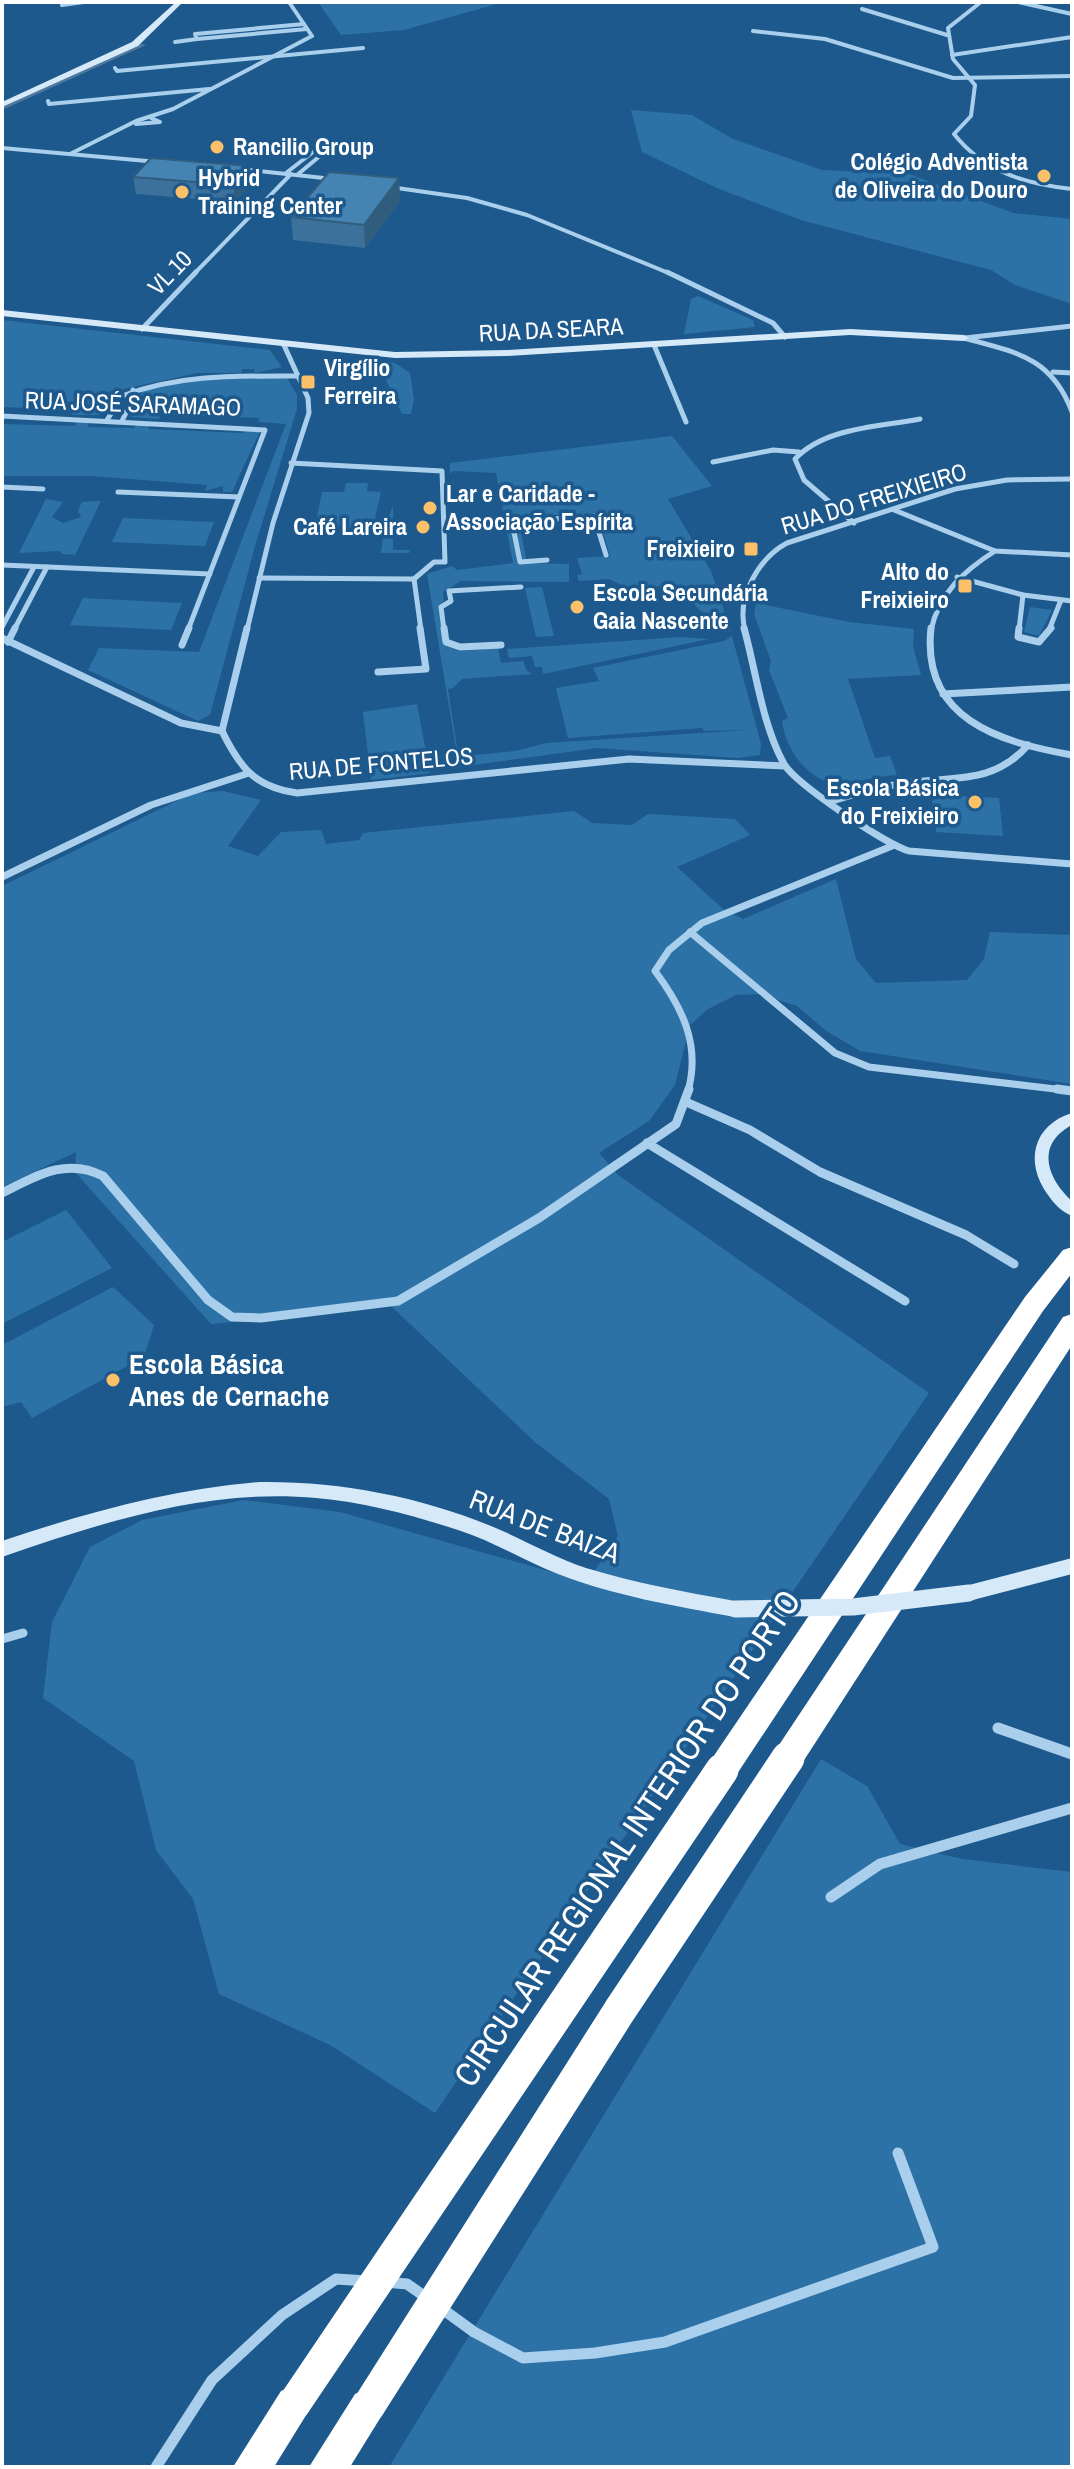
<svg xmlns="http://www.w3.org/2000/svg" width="1074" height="2469" font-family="'Archivo Narrow',sans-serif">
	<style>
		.green { fill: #2d72a7 }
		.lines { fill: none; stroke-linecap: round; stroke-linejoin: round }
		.canal { fill: #4f789c; fill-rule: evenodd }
		.street-far4 { stroke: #a9cfec; stroke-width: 4 }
		.street-far3 { stroke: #a9cfec; stroke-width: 5 }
		.street-far2 { stroke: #a9cfec; stroke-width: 7 }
		.street-far1 { stroke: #a9cfec; stroke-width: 9 }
		.street { stroke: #a9cfec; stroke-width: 11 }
		.secondary { fill: #d6e9f9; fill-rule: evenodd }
		.highway { fill: #fff; fill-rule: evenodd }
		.secondary-bridge { stroke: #d6e9f9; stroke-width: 17 }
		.highway-bridge { stroke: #fff; stroke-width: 33 }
		.wall { fill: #3b719a }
		.shaded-wall { fill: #305c7d }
		.building { fill: #4583b3; stroke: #305c7d; stroke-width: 2 }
		.poi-dot { fill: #fcc168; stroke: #1d598c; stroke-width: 3 }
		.labels { text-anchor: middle; stroke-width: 7; stroke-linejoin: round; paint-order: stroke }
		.far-poi-label { font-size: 24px; font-weight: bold; fill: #fff; stroke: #1d598c; text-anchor: start }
		.far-street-label { font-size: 24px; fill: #fff; stroke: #1d598c }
		.poi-label { font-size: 28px; font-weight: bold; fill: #fff; stroke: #1d598c; text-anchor: start }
		.street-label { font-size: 28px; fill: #fff; stroke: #1d598c }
		.near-street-label { font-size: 34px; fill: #fff; stroke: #1d598c }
	</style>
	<rect width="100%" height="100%" fill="#1d598c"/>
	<g class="green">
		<polygon points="318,2 504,2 404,30 341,35"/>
		<polygon points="631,110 692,115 733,139 822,170 909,174 1013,213 1072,219 1072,304 1015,285 991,270 801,220 717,188 642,152"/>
		<polygon points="698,296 753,320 755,327 684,334 691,299"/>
		<polygon points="2,320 270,350 282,367 255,373 254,369 242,369 241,373 198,373 105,393 97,411 105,412 100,415 72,415 73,410 2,407"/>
		<polygon points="376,359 395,363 410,373 414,399 411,414 402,414"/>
		<polygon points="199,378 287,378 297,395 297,409 255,546 210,715 198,721 88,670 99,648 199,652 286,424 258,422 260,418 160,414 159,419 130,417 143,390"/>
		<polygon points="77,421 90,422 87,427 134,428 137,424 150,424 148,429 244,433 248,429 261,429 232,492 223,492 223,486 205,491 207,485 91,476 2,476 2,424 75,426"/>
		<path d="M672,436L712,486L668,499L711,571L731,632C711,622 691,605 681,585L628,588L609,579L579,581L577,575L582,574L577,558L610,556L597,513L518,517L527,563L569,564V582L461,581L443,592L444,601L439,605L446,645L459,651L498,648L501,663L523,661L527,671L533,674L462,679L453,688L448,689L457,747L474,755L515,751L546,743L746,730L704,731L702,728L568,738L556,688L599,681L593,668L724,641L732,636L761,744L760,755L738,758L597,748L459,767L427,574L452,566L457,570L513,563L496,473L453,471L450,474V463Z"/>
		<polygon points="346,483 368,483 367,491 381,492 374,523 386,523 393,506 393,550 410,550 409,553 381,553 383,537 347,536 356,527 315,527 322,492 344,492"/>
		<polygon points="46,499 63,502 52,517 63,523 81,517 78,510 82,502 101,501 75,555 62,554 60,551 19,553"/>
		<polygon points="123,518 214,522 205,546 112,542"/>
		<polygon points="542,587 554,636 536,637 525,588"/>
		<polygon points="83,598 182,603 171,630 70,625"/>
		<path d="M756,603L849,622L914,629L913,647L921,675L848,679L875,758L890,756L897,775C855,777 831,799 799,761C790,749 784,736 782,721L788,718L769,670L771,661L754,614Z"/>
		<polygon points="1030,607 1052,610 1039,636 1024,632"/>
		<polygon points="681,637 709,639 543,674 542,667 535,667 532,656 509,658 507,649"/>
		<polygon points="417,704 430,773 371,780 363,712"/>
		<polygon points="223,791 261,800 228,846 258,856 281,832 321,830 326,844 359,840 363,833 574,811 592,823 632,825 648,814 735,819 750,835 677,867 723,909 743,919 836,879 856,959 876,983 967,980 984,959 990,932 1072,935 1072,1084 860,1051 825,1030 797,1006 760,994 736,995 708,1009 690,1025 675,1085 649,1121 599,1153 618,1175 929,1393 435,2113 330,2045 219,1994 193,1899 156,1850 134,1761 43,1698 52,1622 90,1547 142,1520 244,1500 340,1512 587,1582 618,1536 609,1499 536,1443 391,1306 211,1324 75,1172 76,1152 2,1187 2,886 193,793"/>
		<polygon points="932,795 999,798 1003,836 936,832"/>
		<polygon points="66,1210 112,1268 2,1324 2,1242"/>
		<polygon points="113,1287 154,1325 144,1357 32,1418 21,1402 2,1407 2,1345"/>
		<polygon points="821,1759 867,1786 900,1844 962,1859 1072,1872 1072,2467 389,2467"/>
	</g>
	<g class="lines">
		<polygon class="canal" points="138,43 146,45 2,110 2,103"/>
		<g class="street-far4">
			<polyline points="65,2 62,5 84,2"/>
			<path d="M981,2L948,28L953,59L975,85L971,116L954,134C984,172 1026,184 1072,189"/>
			<polyline points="1018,2 1072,14"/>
			<polyline points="862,9 947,35"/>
			<polyline points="304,24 195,34 197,39 307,29"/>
			<polyline points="753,31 825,39 953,78 1072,76"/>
			<polyline points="175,42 197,39"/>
			<polyline points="952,55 1072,37"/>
			<polyline points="115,68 117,71 363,48"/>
			<polyline points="48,101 49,104 209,89"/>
			<polyline points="136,124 160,122 149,117"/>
			<polyline points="2,148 158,162"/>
			<polyline points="70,154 136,121 173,109 312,36 289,2"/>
			<polyline points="239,169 333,179"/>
			<polyline points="286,173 322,145 332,146 297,175"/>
			<polyline points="390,187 467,198 527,215 671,274"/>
			<polyline points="194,274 291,174"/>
		</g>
		<g class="street-far3">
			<polyline points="667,272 773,323 785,337"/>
			<polyline points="142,329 196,272"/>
			<path d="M964,338C1015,352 1052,357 1072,412"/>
			<polyline points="965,338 1072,326"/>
			<polyline points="654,345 686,422"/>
			<polyline points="1053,372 1072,373"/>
			<polyline points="2,416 265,430 188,630"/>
			<path d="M107,420L122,396C179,374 238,376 299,376"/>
			<polyline points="122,421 134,396 133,390"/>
			<polyline points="713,462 773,450 799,452"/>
			<polyline points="2,487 43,489"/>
			<polyline points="118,492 239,497"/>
			<polyline points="894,510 995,551 1072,555"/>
			<path d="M854,523L804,480L795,459C825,427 879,427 920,419"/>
			<polyline points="547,560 520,562 512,522 594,516 606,555"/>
			<polyline points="2,565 210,574"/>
			<polyline points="957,577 1023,595 1072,601"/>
			<polyline points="259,578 414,579 434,562 445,562 442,471 291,463"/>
			<polyline points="414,579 421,630"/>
			<polyline points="2,627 34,567"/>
			<polyline points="14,630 47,567"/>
			<polyline points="247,630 273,523 309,413 308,398 283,343"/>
			<polyline points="444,630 441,607 451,601 449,591 521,587"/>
			<path d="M745,630C736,597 759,558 787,543L955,489L1007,480L1072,479"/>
			<path d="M931,630C939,593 965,570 995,551"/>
			<polyline points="1019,630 1023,595"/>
			<polyline points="1049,630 1061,600"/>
		</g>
		<g class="street-far2">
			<path d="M247,628L222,731C240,768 255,787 297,793L629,759L785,766"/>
			<polyline points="444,628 446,642 460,647 501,645"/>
			<path d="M744,628C756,671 762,724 784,764C796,784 885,844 909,851L1072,864"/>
			<path d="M931,628C921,719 999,742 1072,755"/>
			<polyline points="1019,628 1018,637 1039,642 1051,628"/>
			<polyline points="2,638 181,723 222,731"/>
			<polyline points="8,642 15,628"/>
			<polyline points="182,645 189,628"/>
			<polyline points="378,672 426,669 420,628"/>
			<polyline points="943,694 1072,687"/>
			<path d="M829,802C857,793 885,785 914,782C959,777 996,782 1028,745"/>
			<polyline points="2,877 151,805 246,774"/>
			<polyline points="690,932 835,1053 869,1067 1072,1091"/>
			<path d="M688,1091C701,1045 682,1007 655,971L669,950L702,923L892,846"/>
		</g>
		<g class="street-far1">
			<polyline points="1057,1089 1072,1091"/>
			<polyline points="686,1102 750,1130 820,1172 966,1235 1014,1264"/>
			<polyline points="647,1143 905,1301"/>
			<path d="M2,1193C36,1176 66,1157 103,1176L208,1300L232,1317L261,1318L398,1301L539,1218L676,1124L689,1089"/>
			<polyline points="2,1639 23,1633"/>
		</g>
		<g class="street">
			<polyline points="998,1728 1072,1754"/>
			<polyline points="831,1897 880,1864 1072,1808"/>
			<polyline points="385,2282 407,2284 427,2298"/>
			<polyline points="441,2308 474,2332 523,2358 595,2353 665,2342 933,2247 898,2153"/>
			<polyline points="156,2467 212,2380 282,2315 336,2279 367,2281"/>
		</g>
		<g class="secondary">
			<polygon points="176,2 183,2 138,46 2,107 2,102 132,42"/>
			<polygon points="2,310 395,352 507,350 850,329 964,335 969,338 964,341 850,335 507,356 395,358 2,316"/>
			<path d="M1072,1113V1125C1036,1144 1046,1177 1072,1201V1216C1062,1212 1054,1204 1048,1195C1024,1162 1033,1125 1072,1113Z"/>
			<path d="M259,1482C338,1481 418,1496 491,1526C523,1539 553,1557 586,1568C635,1583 685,1592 735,1601L742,1603L744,1609L742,1615L735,1617C675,1606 615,1596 558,1574C524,1561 493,1541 458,1530C412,1515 364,1502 316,1498C208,1488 103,1522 2,1557V1541C86,1513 170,1489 259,1482Z"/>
			<polygon points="1072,1558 1072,1574 969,1601 962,1599 960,1593 962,1587 969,1585"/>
		</g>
		<g class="highway">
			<polygon points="1072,1247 1072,1273 1043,1311 733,1780 722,1784 711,1780 707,1770 711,1760 1025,1297 1063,1250"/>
			<polygon points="1072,1314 1072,1345 799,1768 788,1772 777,1768 773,1758 777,1748 1063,1317"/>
			<polygon points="294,2385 307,2391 313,2404 274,2467 233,2467 281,2391"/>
			<polygon points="368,2388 381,2394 387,2407 350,2467 309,2467 355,2394"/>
		</g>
		<polyline class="secondary-bridge" points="735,1609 853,1607 969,1593"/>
		<g class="highway-bridge">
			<polyline points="294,2404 722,1770"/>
			<polyline points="368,2407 620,2010 788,1758"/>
		</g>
	</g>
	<g class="wall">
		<polygon points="133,177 251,183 235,202 136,194"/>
		<polygon points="399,178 400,201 365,248 293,240 291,217"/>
	</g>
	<g class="shaded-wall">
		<polygon points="249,166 251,183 235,202 233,185"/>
		<polygon points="399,178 400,201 365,248 364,225"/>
	</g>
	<g class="building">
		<polygon points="151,158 249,166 233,185 133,177"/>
		<polygon points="329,172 399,178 364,225 291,217"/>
	</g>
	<g class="poi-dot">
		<circle cx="217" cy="147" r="8"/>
		<circle cx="1044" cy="176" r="8"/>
		<circle cx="182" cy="192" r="8"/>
		<rect x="300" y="374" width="16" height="16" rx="4"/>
		<circle cx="430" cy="508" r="8"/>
		<circle cx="423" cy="527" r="8"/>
		<rect x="743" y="541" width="16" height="16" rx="4"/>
		<rect x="957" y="578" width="16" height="16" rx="4"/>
		<circle cx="577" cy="607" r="8"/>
		<circle cx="975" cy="802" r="8"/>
		<circle cx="113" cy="1380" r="8"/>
	</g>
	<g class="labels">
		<g class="far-poi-label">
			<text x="233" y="155">Rancilio Group</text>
			<text x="1028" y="170" text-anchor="end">Colégio Adventista<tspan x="1028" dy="28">de Oliveira do Douro</tspan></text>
			<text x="198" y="186">Hybrid<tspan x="198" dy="28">Training Center</tspan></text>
			<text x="324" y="376">Virgílio<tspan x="324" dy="28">Ferreira</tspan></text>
			<text x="446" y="502">Lar e Caridade -<tspan x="446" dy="28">Associação Espírita</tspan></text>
			<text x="407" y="535" text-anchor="end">Café Lareira</text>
			<text x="735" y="557" text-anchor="end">Freixieiro</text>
			<text x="949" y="580" text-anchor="end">Alto do<tspan x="949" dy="28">Freixieiro</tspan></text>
			<text x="593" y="601">Escola Secundária<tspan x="593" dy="28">Gaia Nascente</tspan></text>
			<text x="959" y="796" text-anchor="end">Escola Básica<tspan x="959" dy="28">do Freixieiro</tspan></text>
		</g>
		<g class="far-street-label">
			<text transform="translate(170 273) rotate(-46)" y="8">VL 10</text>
			<text transform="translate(551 330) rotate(-3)" y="8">RUA DA SEARA</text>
			<text transform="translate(133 404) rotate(2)" y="8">RUA JOSÉ SARAMAGO</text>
			<text transform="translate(874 499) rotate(-17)" y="8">RUA DO FREIXIEIRO</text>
			<text transform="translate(381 764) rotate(-5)" y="8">RUA DE FONTELOS</text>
		</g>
		<g class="poi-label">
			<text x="129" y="1374">Escola Básica<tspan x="129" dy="32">Anes de Cernache</tspan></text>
		</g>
		<g class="street-label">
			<text transform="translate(545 1526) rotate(21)" y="10">RUA DE BAIZA</text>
		</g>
		<g class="near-street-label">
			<text transform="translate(627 1838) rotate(-56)" y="12">CIRCULAR REGIONAL INTERIOR DO PORTO</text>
		</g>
	</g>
	<rect width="1074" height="2469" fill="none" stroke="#ffffff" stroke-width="8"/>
</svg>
